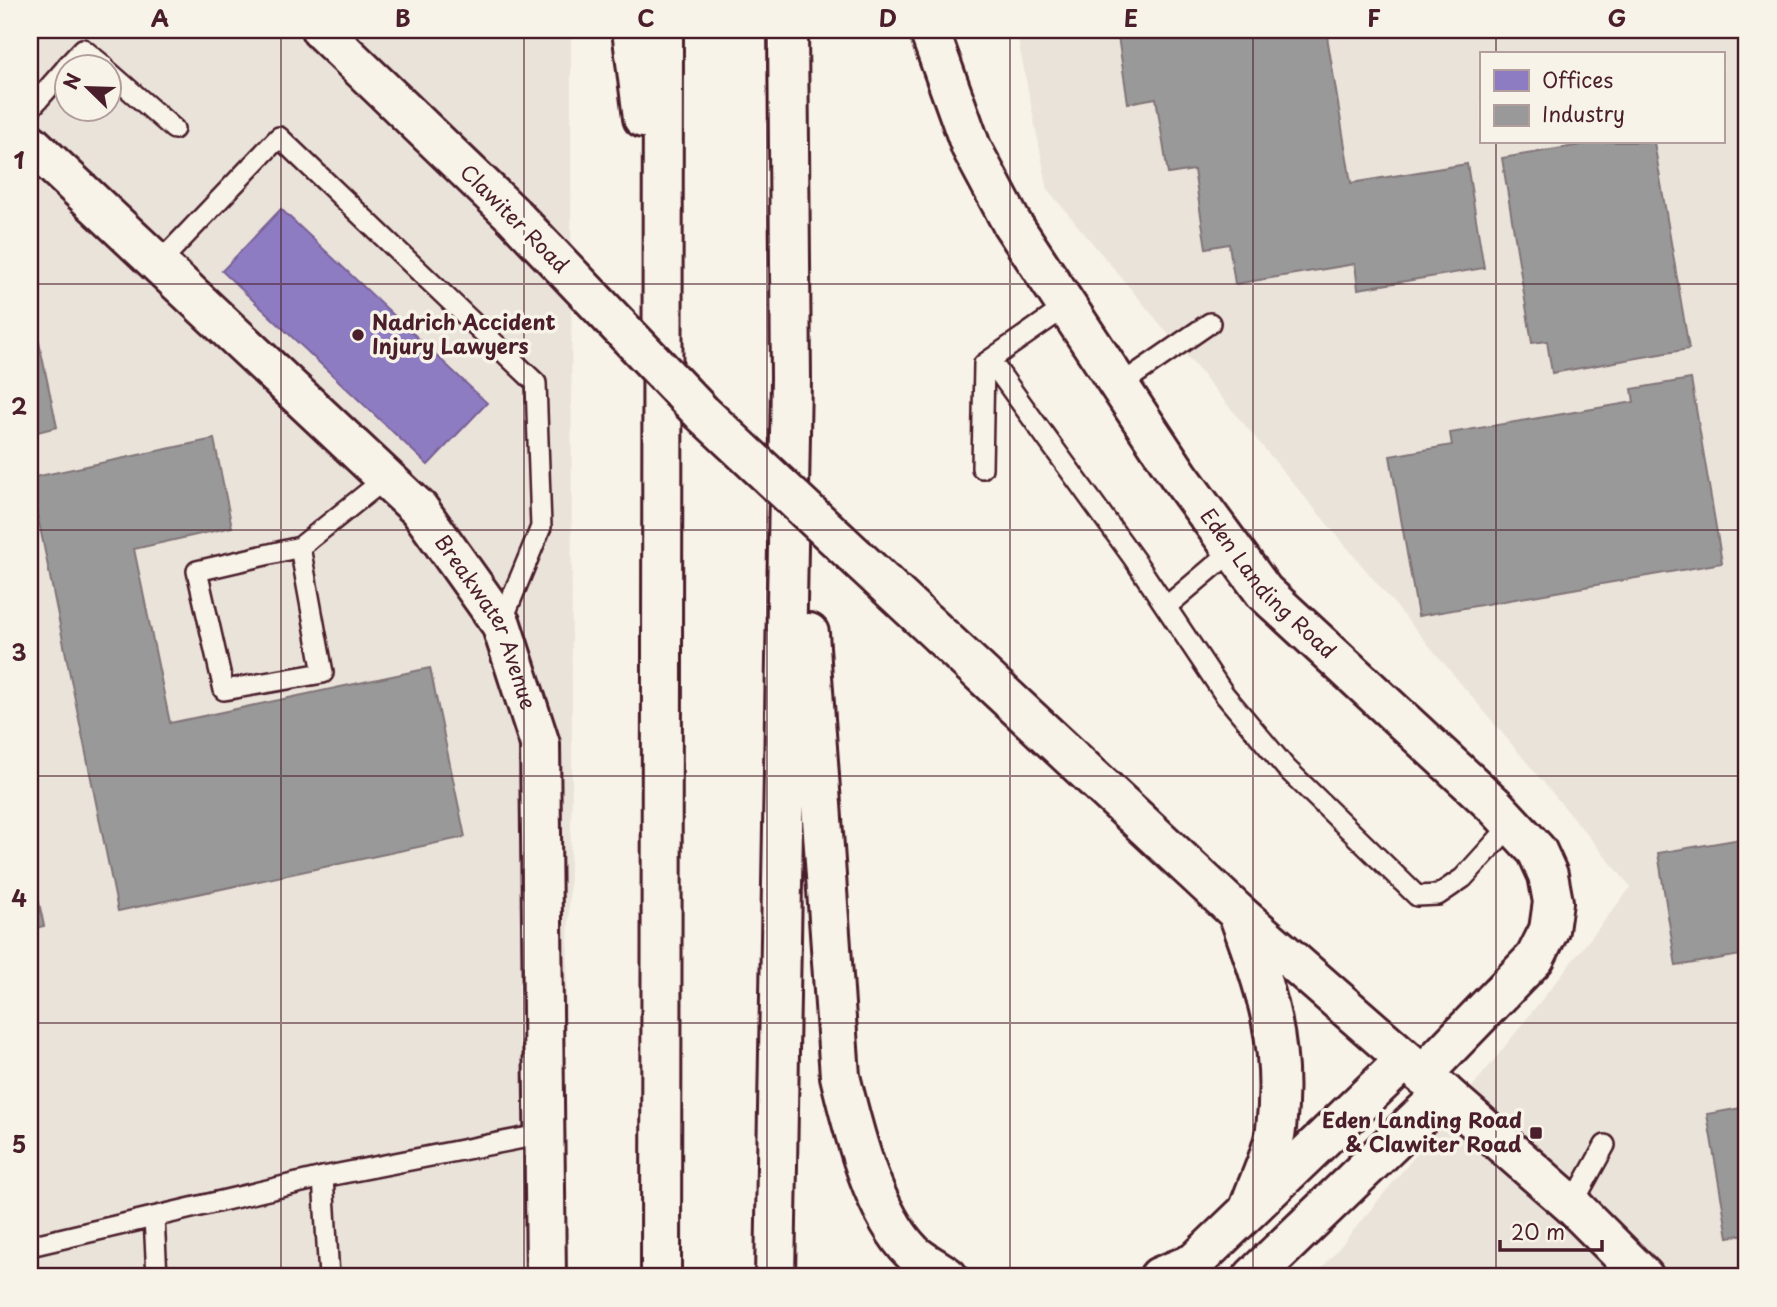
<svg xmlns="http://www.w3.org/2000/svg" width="1777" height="1307" font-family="'Playpen Sans',sans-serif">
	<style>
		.built { fill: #eae3da; fill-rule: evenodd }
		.offices { fill: #8e7cc3; stroke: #7a6095; stroke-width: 2 }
		.industry { fill: #999; stroke: #817478; stroke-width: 2 }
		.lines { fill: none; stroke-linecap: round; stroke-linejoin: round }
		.lane-casing { stroke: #4a1f2b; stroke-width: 24 }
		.street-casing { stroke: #4a1f2b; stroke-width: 44 }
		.secondary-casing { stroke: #4a1f2b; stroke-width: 44 }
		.highway-casing { stroke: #4a1f2b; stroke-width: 44 }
		.lane { stroke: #f7f3e8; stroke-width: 19 }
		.street { stroke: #f7f3e8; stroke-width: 38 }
		.secondary { stroke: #f7f3e8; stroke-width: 38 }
		.highway { stroke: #f7f3e8; stroke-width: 38 }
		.secondary-bridge-casing { stroke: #4a1f2b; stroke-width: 44; stroke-linecap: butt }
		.secondary-bridge { stroke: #f7f3e8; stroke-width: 38 }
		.grid { fill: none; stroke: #4a1f2b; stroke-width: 2; stroke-opacity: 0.55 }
		.poi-dot { fill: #4a1f2b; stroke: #f7f3e8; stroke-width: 2.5 }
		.labels { text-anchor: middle; stroke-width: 7; stroke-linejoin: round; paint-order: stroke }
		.street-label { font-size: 21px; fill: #4a1f2b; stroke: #f7f3e8 }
		.poi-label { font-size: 21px; font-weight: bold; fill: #4a1f2b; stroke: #f7f3e8; text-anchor: start }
		.neatline { fill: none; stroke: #4a1f2b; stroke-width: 2.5 }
		.grid-label { font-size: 23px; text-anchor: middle; font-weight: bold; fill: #4a1f2b }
	</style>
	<rect width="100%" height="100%" fill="#f7f3e8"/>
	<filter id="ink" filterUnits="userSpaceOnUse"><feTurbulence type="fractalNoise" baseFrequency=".0143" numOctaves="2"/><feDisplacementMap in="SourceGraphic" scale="14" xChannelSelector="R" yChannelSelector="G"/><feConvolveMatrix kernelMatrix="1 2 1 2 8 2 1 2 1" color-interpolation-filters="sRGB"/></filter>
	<g filter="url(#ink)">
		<g class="built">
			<path d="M30,30H571L572,787L560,1277H30ZM66,66H108V108H66Z"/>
			<path d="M1016,30H1747V1277H1315L1486,1070L1631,887L1048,190ZM1481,54H1723V142H1481Z"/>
		</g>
		<polygon class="offices" points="281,209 487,403 428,465 222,271"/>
		<g class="industry">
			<polygon points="30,30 44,30 30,45"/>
			<polygon points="1117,30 1326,30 1351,183 1467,164 1484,268 1358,289 1355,264 1235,284 1229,244 1206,248 1194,170 1168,174 1156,98 1128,103"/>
			<polygon points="1599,142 1654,142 1689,349 1552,373 1547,341 1532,343 1502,158"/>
			<polygon points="30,300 57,427 30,434"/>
			<polygon points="1691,379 1722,563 1418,616 1390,456 1452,445 1450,433 1634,402 1632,389"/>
			<polygon points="214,439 232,527 134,549 170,723 430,668 465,837 118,911 30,478"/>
			<polygon points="1747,838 1747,954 1676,966 1658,853"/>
			<polygon points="30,860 44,926 30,929"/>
			<polygon points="1747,1107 1747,1234 1728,1237 1707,1114"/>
		</g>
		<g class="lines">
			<defs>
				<g id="lane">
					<polyline points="67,66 83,49 104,66"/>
					<polyline points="108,71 174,129"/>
					<polyline points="30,109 66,68"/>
					<polyline points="158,264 279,137 536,383 541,527 501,624"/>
					<polyline points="990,360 1134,559 1224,694 1286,768 1417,896 1438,895 1463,878 1512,824"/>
					<polyline points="1120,385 1210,323"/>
					<polyline points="982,468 984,364 1067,306"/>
					<polyline points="300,547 323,673 224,690 197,571 300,547 386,478"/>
					<polyline points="1167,606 1233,550"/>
					<polyline points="323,1177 329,1277"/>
					<polyline points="1572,1205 1605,1145"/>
					<polyline points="154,1217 157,1277"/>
					<polyline points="30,1246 323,1177 544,1134"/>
				</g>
				<g id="street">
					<path id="s1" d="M929,30L971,147L1011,222L1179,476L1264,592L1495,806L1537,851L1548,875L1553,902L1549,930L1535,958L1422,1075"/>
				</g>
				<g id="secondary">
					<polyline points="321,30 513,215"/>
					<path id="s2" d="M30,143L419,509L501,624L540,744L546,1277"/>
					<polyline points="942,637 1238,913 1572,1205 1644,1277"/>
				</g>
				<g id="highway">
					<polyline points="632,30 643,118"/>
					<path d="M809,633L840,1076C853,1129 873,1214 913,1253C923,1262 937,1269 948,1277"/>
					<path d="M1238,913C1266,990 1286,1045 1276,1129C1273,1154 1258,1182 1250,1206"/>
					<polyline points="661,1277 663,30"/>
					<polyline points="775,1277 791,378 788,30"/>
					<polyline points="1159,1277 1194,1263 1405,1060"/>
					<polyline points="1253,1277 1444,1093"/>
				</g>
			</defs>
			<use href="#lane" class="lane-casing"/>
			<use href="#street" class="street-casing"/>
			<use href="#secondary" class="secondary-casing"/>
			<use href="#highway" class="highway-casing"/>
			<use href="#lane" class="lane"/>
			<use href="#street" class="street"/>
			<use href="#secondary" class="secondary"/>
			<use href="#highway" class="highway"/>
			<defs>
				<polyline id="secondary-bridge" points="513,215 702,413 942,637"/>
			</defs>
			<use href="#secondary-bridge" class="secondary-bridge-casing"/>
			<use href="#secondary-bridge" class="secondary-bridge"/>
		</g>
	</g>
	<path class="grid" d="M281,30V1277M524,30V1277M767,30V1277M1010,30V1277M1253,30V1277M1496,30V54M1496,142V1277M30,284H1747M30,530H1747M30,776H1747M30,1023H1747"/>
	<g class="poi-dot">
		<circle cx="358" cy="335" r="7"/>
		<rect x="1529" y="1126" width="14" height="14" rx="3.5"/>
	</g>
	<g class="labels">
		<g class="street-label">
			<text transform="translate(514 219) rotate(45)" y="7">Clawiter Road</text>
			<text dy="7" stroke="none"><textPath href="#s1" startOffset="654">Eden Landing Road</textPath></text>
			<text dy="7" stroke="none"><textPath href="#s2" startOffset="667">Breakwater Avenue</textPath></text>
		</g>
		<g class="poi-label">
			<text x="372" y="330">Nadrich Accident<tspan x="372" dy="24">Injury Lawyers</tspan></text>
			<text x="1522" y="1128" text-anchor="end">Eden Landing Road<tspan x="1522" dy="24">&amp; Clawiter Road</tspan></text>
		</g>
	</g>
	<rect width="1777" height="1307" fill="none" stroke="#f7f3e8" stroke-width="77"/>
	<rect x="1480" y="52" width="245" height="91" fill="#f7f3e8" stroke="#b29e9c" stroke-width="2"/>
	<rect x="1494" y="70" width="35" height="21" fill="#8e7cc3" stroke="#b29e9c" stroke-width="2"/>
	<text x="1542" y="88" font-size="21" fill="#4a1f2b">Offices</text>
	<rect x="1494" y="105" width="35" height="21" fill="#999999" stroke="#b29e9c" stroke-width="2"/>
	<text x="1542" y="122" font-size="21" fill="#4a1f2b">Industry</text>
	<g transform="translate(88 88) rotate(293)"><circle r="33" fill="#f7f3e8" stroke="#b29e9c" stroke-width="2"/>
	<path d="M0-5L12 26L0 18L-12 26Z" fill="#4a1f2b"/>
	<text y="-10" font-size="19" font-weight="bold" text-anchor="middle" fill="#4a1f2b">N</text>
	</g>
	<path d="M1500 1240v10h102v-10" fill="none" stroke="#4a1f2b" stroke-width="3.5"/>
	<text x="1511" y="1240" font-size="21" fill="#4a1f2b" stroke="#f7f3e8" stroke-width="5" paint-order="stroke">20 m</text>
	<rect x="38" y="38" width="1700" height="1230" class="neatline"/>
	<g class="grid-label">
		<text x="160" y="27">A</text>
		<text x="403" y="27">B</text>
		<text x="646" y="27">C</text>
		<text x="888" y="27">D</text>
		<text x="1131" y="27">E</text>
		<text x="1374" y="27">F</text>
		<text x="1617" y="27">G</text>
		<text x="19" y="169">1</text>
		<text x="19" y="415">2</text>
		<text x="19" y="661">3</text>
		<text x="19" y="907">4</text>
		<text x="19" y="1153">5</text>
	</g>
</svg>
